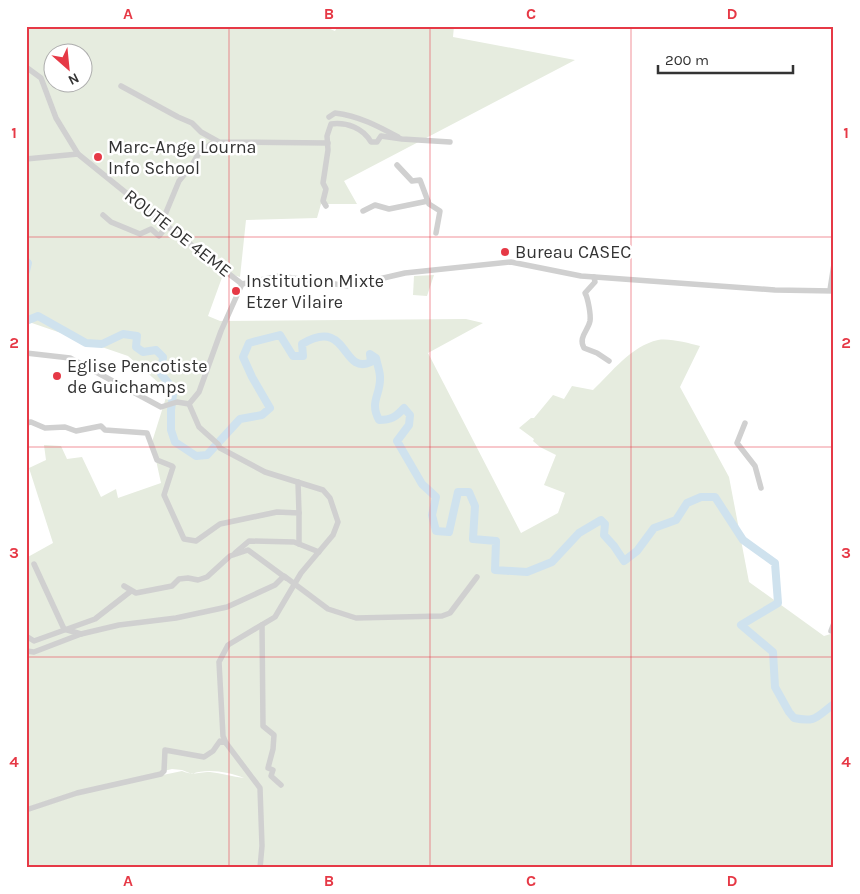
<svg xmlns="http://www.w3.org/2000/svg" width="860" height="894" font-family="Karla,sans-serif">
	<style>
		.green { fill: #e6ecdf; fill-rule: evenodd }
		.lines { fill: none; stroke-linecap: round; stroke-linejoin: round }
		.river { stroke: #cfe2ee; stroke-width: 8 }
		.minor { stroke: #d0d0d0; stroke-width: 5.5 }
		.grid { fill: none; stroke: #e63946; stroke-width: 1; stroke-opacity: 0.55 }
		.poi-dot { fill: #e63946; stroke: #fff; stroke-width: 2 }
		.labels { text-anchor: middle; stroke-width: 5; stroke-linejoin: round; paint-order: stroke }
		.poi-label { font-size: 18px; fill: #333; stroke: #fff; text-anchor: start }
		.street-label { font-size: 18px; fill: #333; stroke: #fff }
		.neatline { fill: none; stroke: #e63946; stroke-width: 2 }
		.grid-label { font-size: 16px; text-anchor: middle; font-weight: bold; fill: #e63946 }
	</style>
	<rect width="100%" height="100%" fill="#fff"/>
	<g class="green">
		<path d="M26,26H323L335,31L338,26H454L453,37L575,60L344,181L357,204H321L317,218L246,220L240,277L224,272L208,316L220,321L466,319L483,323L428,353L521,533L558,513L565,493L544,485L556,455L540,447L533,441L534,439L519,428L531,418H534L553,395L564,399L572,386L593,390C612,372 631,346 658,340C670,338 688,343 700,346L680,387L729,477L749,582L824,636L834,633V868H26V811L96,789L182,771C194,776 198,772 210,772C221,773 233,777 244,778C229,772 207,768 192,774L182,770L172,769L72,793L26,808V558L53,543L29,468L46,460L44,445L61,446L67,459L82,457L101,497L116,489L118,498L161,483L152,442L168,391L128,356L26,321ZM52,52H82V82H52Z"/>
		<polygon points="434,275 427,296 413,295 414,276"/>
	</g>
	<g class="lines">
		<g class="river">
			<polyline points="26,261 28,263 26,271"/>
			<path d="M26,321L38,316L86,343L102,344L123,334L137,336L136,347L143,352L156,350L163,357L161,374L170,385L173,395L171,410V430L175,442L196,456L207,455L240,419L262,415L270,408L252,377L243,357L249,343L280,335L293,356H303L302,344C349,316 341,376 371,362L370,354L376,358C377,364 380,371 380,377C381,395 369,401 379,420C391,420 396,417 404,408L410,415L409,425L397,441L422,484L436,497L432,515L436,531L449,532L458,492H469L475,506L473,539L496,541L495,570L527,572L552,562L579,533L601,520L605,524L604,535L614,546L624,561L637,551L654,528L676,520L687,503L701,497H715L743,540L775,563L778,603L741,625L773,652L775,687L789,712L794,718C817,723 817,716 834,704"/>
		</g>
		<g class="minor">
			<polyline points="26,67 41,78 56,118 78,154 172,230 242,284"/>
			<polyline points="121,86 178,117 192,123 201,132 219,142 328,143"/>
			<path d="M329,117L335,113C359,116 378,126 398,137"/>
			<polyline points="26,159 78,154"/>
			<polyline points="397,165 412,181 420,180 429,204 440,211 436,233"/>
			<path d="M326,206L323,201L326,189L323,183L328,150L327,136L331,124C347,122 363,128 371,142H377L381,136L402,139L450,142"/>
			<polyline points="363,211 375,205 389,209 428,201"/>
			<polyline points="103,215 111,222 140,234 151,229 159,236 167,226"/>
			<polyline points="162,222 179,181 192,165 199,153 211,144"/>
			<path d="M594,277L595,282L585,293C588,298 591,315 590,321C588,331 578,337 584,348L597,353L609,361"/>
			<polyline points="830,290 834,264"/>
			<polyline points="26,353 70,358 161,407 177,402 189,404 199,392 221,331 242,284 279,276 349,286 405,273 511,262 581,276 775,290 834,291"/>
			<polyline points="189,404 199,427 218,444 220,448 265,472 323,490 330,498 338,522 333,535 301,573 275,617 228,645 219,662 223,736 226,743 260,788 262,846 260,868"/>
			<polyline points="26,423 31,422 45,428 65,427 76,431 101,426 105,430 147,433 157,460 172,466"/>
			<polyline points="745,423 737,443 755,466 761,488"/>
			<polyline points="173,467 164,495 184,539 196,541 220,524 277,512 299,513 299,544"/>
			<polyline points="298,482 299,513"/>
			<polyline points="235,553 249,541 294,542 319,552"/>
			<polyline points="34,564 64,629 81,634"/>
			<polyline points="124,586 136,593 172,586 179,579 188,578 198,580 207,577 230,556 248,550 286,578"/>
			<polyline points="262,625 263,726 274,735 273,749 268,768 273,770 271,776 281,785"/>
			<polyline points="831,631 834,623"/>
			<polyline points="26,636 34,641 95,619 131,591"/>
			<polyline points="26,651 34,652 81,634 119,625 176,618 227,607 275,585 284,576 328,609 356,618 442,616 450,613 477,577"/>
			<polyline points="26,810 77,793 161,774 164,771 165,750 204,757 213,751 220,741 226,743"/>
		</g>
	</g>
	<path class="grid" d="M229,26V868M430,26V868M631,26V868M26,237H834M26,447H834M26,657H834"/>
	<g class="poi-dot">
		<circle cx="98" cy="157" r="5"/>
		<circle cx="505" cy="252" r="5"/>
		<circle cx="236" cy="291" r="5"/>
		<circle cx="57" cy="376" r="5"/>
	</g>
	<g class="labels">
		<g class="poi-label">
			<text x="108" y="153">Marc-Ange Lourna<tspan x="108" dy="21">Info School</tspan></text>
			<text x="515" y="258">Bureau CASEC</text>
			<text x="246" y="287">Institution Mixte<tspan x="246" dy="21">Etzer Vilaire</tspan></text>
			<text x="67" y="372">Eglise Pencotiste<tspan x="67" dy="21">de Guichamps</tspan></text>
		</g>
		<g class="street-label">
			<text transform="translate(178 233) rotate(38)" y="6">ROUTE DE 4EME</text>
		</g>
	</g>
	<rect width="860" height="894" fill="none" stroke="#ffffff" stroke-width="55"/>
	<g transform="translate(68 68) rotate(153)"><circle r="24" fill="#ffffff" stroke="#adadad"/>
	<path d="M0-4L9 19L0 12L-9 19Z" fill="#e63946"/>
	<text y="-8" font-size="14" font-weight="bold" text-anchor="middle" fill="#333333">N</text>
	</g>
	<path d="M658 65v8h135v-8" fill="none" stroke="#333333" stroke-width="2.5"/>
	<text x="665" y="65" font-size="15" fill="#333333" stroke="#ffffff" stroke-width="4" paint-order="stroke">200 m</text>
	<rect x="28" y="28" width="804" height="838" class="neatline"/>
	<g class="grid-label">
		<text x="128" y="19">A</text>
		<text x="329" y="19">B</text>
		<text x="531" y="19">C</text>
		<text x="732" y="19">D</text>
		<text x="14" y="138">1</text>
		<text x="846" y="138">1</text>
		<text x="14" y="348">2</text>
		<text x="846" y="348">2</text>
		<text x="14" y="558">3</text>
		<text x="846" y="558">3</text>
		<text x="14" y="767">4</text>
		<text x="846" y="767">4</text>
		<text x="128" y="886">A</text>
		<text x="329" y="886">B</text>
		<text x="531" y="886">C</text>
		<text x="732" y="886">D</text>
	</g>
</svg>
